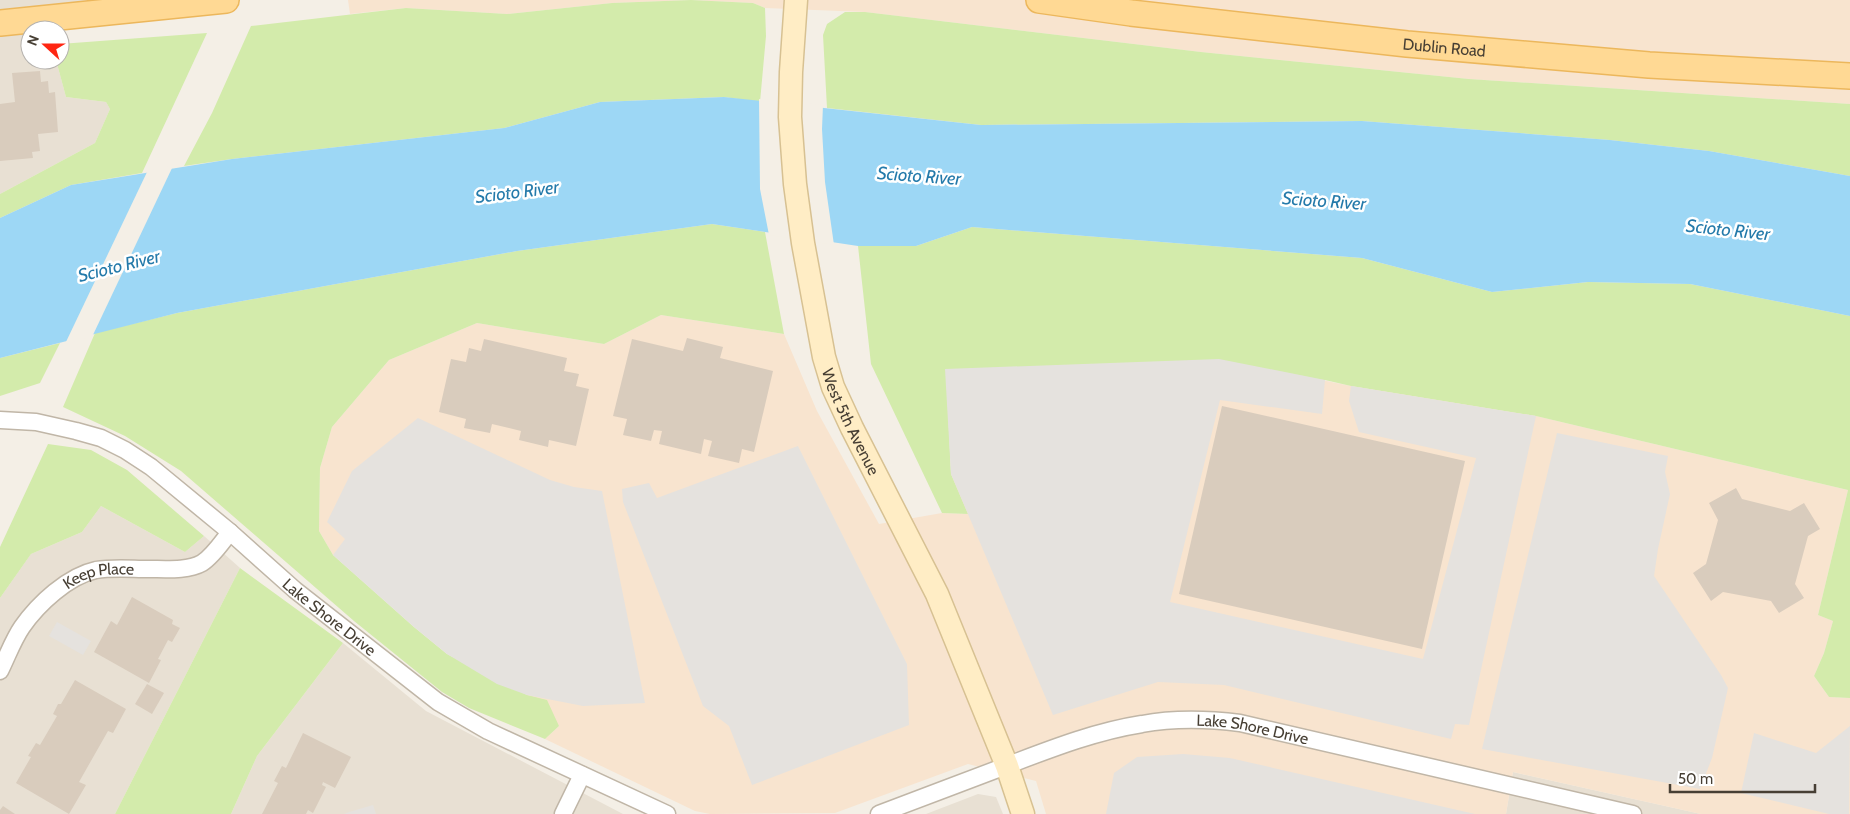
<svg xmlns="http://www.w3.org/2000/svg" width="1850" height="814" font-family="Cabin,sans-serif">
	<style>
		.residential { fill: #e8e0d3 }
		.commercial { fill: #f8e4cf }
		.green { fill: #d3ebab }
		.parking { fill: #e5e2de }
		.water { fill: #9dd7f5 }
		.pier { fill: #f4efe6 }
		.building { fill: #d9ccbd }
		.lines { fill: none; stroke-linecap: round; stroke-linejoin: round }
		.minor-casing { stroke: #c0b6a7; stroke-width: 19 }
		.secondary-casing { stroke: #d7c192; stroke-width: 25 }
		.primary-casing { stroke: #ecb75c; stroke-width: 28 }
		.minor { stroke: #fff; stroke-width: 16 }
		.secondary { stroke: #ffedc5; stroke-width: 22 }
		.primary { stroke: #ffd994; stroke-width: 25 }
		.labels { text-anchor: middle; stroke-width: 5; stroke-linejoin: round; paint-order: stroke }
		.street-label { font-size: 16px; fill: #473f34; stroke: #fff }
		.water-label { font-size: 18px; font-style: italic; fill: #247aaa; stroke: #fff }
	</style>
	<rect width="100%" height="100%" fill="#f4efe6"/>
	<g class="residential">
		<polygon points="0,0 119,0 30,30 30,60 56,60 66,97 106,102 110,109 95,143 0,194"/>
		<polygon points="101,506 185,552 204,536 240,568 115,814 0,814 0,598 31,554 82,532"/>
		<polygon points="343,643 426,711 623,814 231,814 257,756"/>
		<polygon points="1513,772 1701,814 1506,814"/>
		<polygon points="978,794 996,797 1003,814 926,814"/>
	</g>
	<g class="commercial">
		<polygon points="348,0 1850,0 1850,104 1469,79 1201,52 865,12 765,8 753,3 691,0 612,3 507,14 406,8 350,14"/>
		<polygon points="661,315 784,334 817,411 879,524 942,513 967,514 951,474 1219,359 1351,386 1536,416 1848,490 1818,615 1833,621 1824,653 1814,676 1829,697 1850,698 1850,814 1701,814 1513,772 1506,814 1046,814 1036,781 968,764 835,813 710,814 695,811 545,739 559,726 527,695 333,555 319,531 320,468 332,427 389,360 477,323 604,344"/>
	</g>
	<g class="green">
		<polygon points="691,0 753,3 765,8 766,36 760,102 724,97 600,102 504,128 232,159 184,166 212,113 251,26 406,8 507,14 612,3"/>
		<polygon points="845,12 865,12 1201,52 1469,79 1850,104 1850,176 1709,151 1610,140 1362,121 981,125 827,108 823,35 827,24"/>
		<polygon points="207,33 142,173 71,185 0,218 0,194 95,143 110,109 106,102 66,97 56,60 60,60 60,44"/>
		<polygon points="712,224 765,232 784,334 661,315 604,344 477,323 389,360 332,427 320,468 319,531 333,555 414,627 447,654 527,695 547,700 559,726 545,739 469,708 442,692 354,621 181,471 125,436 63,407 95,333 177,313 517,251"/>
		<polygon points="972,227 1362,258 1492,292 1588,282 1690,284 1850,316 1850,698 1829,697 1814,676 1824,653 1833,621 1818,615 1848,490 1536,416 1351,386 1325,380 946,369 951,474 968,514 942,513 871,364 858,246 916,246"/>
		<polygon points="60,343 40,383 0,396 0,358"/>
		<polygon points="48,444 91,450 127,470 204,536 185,552 101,506 82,532 31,554 0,598 0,547"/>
		<polygon points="240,568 343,643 257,756 231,814 115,814"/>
	</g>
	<g class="parking">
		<polygon points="1219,359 1325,380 1322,414 1220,400 1170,602 1423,659 1476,458 1359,432 1349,401 1351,386 1536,416 1469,725 1455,724 1451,739 1224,685 1158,682 1053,715 951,474 945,369"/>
		<polygon points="418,418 550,480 574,487 602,491 645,703 583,706 527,695 497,684 447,654 414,627 333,555 345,539 327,522 352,471"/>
		<polygon points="1557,433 1668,456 1665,472 1670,494 1658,549 1654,576 1721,675 1728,688 1712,758 1700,789 1482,749"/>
		<polygon points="798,446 907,664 909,725 752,785 729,726 703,706 623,502 622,489 649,483 657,498"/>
		<polygon points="57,622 91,641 83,655 49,636"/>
		<polygon points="1850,726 1849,814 1829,814 1741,793 1754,733 1816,753"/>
		<polygon points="1183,754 1230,758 1475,814 1106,814 1114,773 1137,757"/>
		<polygon points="373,805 376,814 344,814 349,812"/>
	</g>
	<polygon class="water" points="724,97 981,125 1362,121 1610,140 1709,151 1850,176 1850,316 1690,284 1588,282 1492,292 1362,258 972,227 916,246 858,246 712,224 517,251 177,313 0,358 0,218 71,185 232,159 504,128 600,102"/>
	<g class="pier">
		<polygon points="759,99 823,105 822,129 825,182 834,245 769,235 760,189"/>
		<polygon points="173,166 92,337 65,344 148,170"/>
	</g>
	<g class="building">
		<polygon points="40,71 41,82 48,81 49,93 55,92 58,132 38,134 40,151 32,152 33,158 0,161 0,104 15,102 12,73"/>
		<polygon points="687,338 723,347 720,358 773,371 754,452 742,449 739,463 708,456 712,441 704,439 701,454 659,444 662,431 654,430 651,441 623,435 627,419 613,416 632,339 683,351"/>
		<polygon points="484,339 567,358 564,371 579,374 576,386 589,389 576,446 549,440 548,447 519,440 521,431 492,424 490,433 464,428 466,419 439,412 451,359 466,362 469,348 481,351"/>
		<polygon points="1222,406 1465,461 1422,649 1179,594"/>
		<polygon points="1736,488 1742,499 1790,511 1804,503 1820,529 1808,536 1795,584 1804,598 1779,613 1771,601 1723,592 1711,601 1693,573 1706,564 1718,520 1709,503"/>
		<polygon points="132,597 173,620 172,624 180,628 172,642 168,640 158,659 161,660 149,683 94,652 111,621 117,625"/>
		<polygon points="75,680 126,709 113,733 108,731 79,782 86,785 69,814 16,783 31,757 28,756 36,743 40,745 57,716 53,714 58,704 61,704"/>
		<polygon points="147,684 164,693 152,714 135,704"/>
		<polygon points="303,733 351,757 335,788 323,782 322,785 326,787 313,813 308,810 306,814 262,814 278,783 274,781 282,766 286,768"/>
		<polygon points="3,806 15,814 0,814 0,810"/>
	</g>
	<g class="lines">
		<defs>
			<g id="minor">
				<path id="s1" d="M0,420L36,422L76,431L101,438L125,450L151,467L230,532L295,590L438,702L488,731L667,814"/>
				<path id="s2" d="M0,671C7,657 13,640 22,627C38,604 68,576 96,570C113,567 132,569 149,569C165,569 188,571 202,563C213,556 222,542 230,532"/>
				<polyline points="563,814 582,775"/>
				<path id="s3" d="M879,814C923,797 967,781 1011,764C1053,748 1097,731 1142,724C1175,718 1207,719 1240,723L1633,814"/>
			</g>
			<g id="secondary">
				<path id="s4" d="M796,0L791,72L790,117L795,184L803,243L824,357L833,387L852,428L937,594L1007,766L1023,814"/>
			</g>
			<g id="primary">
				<path id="s5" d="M1039,0L1131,13L1407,44L1649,65L1850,76"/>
				<polyline points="0,23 226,0"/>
			</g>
		</defs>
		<use href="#minor" class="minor-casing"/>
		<use href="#secondary" class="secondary-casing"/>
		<use href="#primary" class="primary-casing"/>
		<use href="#minor" class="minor"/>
		<use href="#secondary" class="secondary"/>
		<use href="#primary" class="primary"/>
	</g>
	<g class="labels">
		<g class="street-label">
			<text dy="6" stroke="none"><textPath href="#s5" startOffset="408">Dublin Road</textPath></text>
			<text dy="6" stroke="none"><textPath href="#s4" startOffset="430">West 5th Avenue</textPath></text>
			<text dy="6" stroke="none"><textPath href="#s2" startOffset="146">Keep Place</textPath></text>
			<text dy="6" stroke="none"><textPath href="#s1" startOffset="394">Lake Shore Drive</textPath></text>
			<text dy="6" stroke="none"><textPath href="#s3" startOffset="390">Lake Shore Drive</textPath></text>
		</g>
		<g class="water-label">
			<text transform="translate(919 176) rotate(4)" y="6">Scioto River</text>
			<text transform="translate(517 192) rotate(-7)" y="6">Scioto River</text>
			<text transform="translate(1324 201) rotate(4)" y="6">Scioto River</text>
			<text transform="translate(1728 230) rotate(6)" y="6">Scioto River</text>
			<text transform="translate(119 266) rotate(-14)" y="6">Scioto River</text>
		</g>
	</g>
	<g transform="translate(45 45) rotate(291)"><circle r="24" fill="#ffffff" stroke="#b5b2ae"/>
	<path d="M0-4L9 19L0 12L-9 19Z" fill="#ff2612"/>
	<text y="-8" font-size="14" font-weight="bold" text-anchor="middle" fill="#473f34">N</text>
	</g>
	<path d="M1670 784v8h145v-8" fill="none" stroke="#473f34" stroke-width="2.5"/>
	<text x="1678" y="784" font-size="15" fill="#473f34" stroke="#ffffff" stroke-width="4" paint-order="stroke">50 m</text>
</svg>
